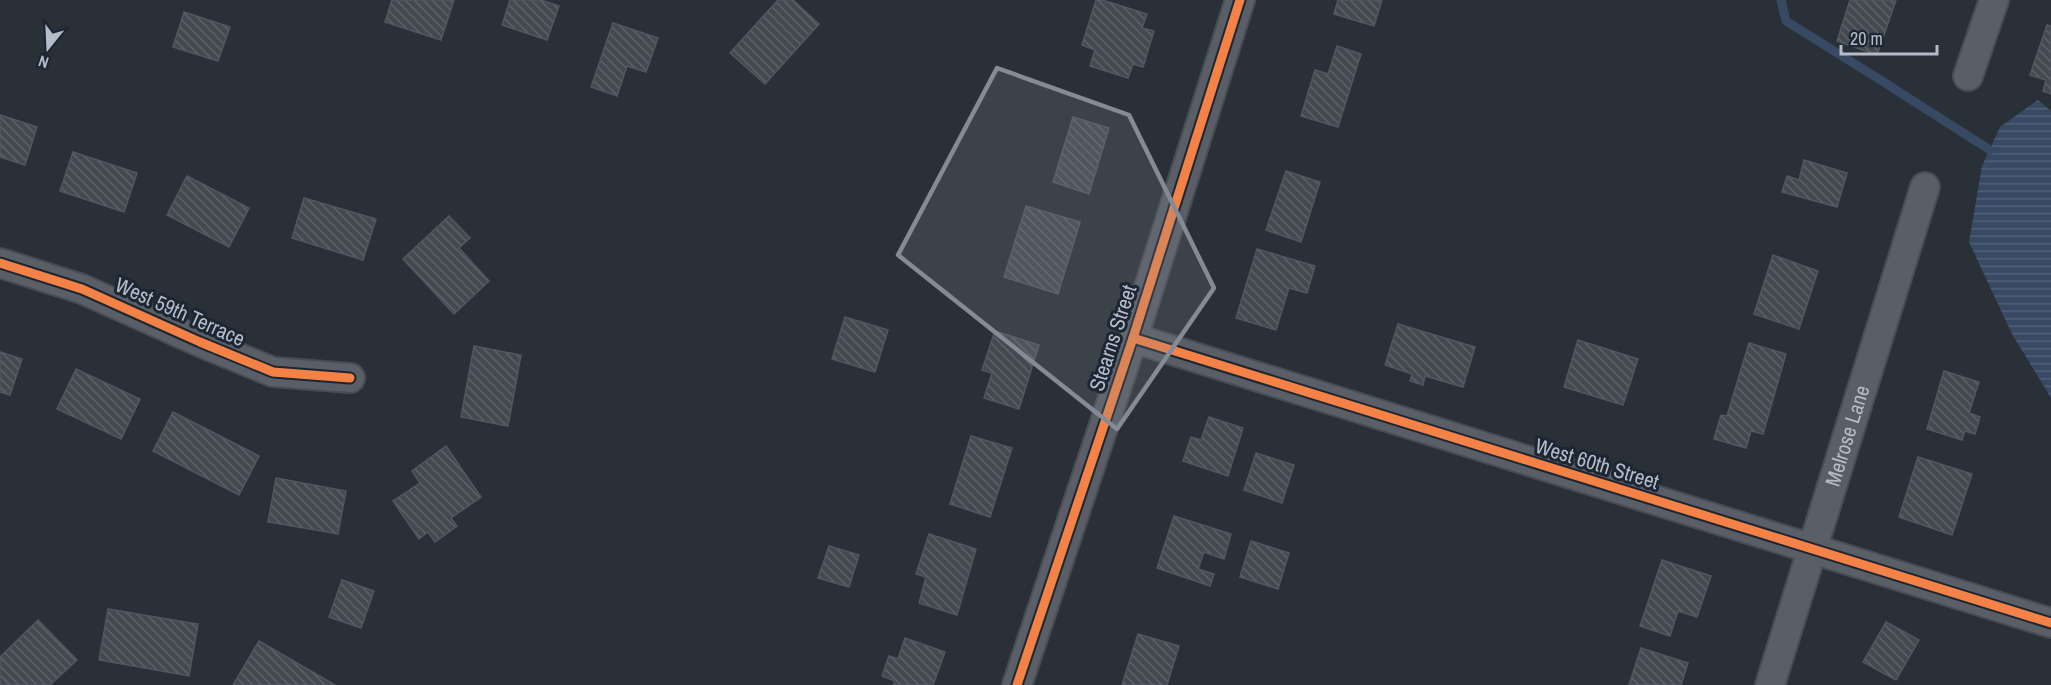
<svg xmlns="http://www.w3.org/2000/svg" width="2051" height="685" font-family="'Archivo Narrow',sans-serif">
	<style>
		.water { fill: url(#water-rules) }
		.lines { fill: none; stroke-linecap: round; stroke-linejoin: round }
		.stream { stroke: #384963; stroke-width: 9 }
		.building { fill: url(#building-back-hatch); stroke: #52575f; stroke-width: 1.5 }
		.minor-casing { stroke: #484c53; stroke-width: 32 }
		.minor { stroke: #5a5e66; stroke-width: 28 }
		.cycleway-casing { stroke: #1d2633; stroke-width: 13 }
		.cycleway { stroke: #f48246; stroke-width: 9 }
		.marked { fill: #848b96; fill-opacity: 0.2; stroke: #848b96; stroke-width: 4.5; stroke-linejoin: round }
		.labels { text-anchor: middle; stroke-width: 6; stroke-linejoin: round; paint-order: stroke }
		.street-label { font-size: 21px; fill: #b4bcc9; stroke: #1d2633 }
	</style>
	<defs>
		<pattern id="water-rules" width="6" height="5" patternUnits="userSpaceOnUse" patternTransform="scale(1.5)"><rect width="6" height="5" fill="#384963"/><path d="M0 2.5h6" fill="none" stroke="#526178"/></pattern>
		<pattern id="building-back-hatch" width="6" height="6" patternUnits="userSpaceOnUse" patternTransform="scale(1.5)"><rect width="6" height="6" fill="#444950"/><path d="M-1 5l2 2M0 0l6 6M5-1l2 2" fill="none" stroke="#5d6168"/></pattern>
	</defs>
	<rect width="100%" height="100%" fill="#2a3038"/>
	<polygon class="water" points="2038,100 2051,111 2051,398 2012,334 1969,242 1982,166 2000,127"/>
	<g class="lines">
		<polyline class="stream" points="1781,0 1786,21 1882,81 1990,150"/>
	</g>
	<g class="building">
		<polygon points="392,0 454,0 441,40 385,22"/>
		<polygon points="510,0 541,0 559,6 547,40 502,25"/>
		<polygon points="778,0 793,0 819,24 765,84 730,53"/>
		<polygon points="1096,0 1102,0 1147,14 1142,28 1154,31 1143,67 1133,64 1128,78 1090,66 1095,50 1082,45"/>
		<polygon points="1338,0 1382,0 1374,26 1334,14"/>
		<polygon points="1850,0 1896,0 1877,55 1837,41"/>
		<polygon points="184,12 230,27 218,61 173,47"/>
		<polygon points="613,23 658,38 646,72 627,66 617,96 591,87"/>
		<polygon points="2047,25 2051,26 2051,94 2043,91 2046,80 2030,75"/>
		<polygon points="1337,46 1361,54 1338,127 1301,116 1315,70 1328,74"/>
		<polygon points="0,115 37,127 25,165 0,157"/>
		<polygon points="1073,117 1109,128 1089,194 1053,182"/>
		<polygon points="73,152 137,173 124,212 60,191"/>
		<polygon points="1804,160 1847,173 1837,207 1782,192 1787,176 1799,180"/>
		<polygon points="1286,171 1320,182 1301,242 1266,230"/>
		<polygon points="187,176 249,208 229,247 167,215"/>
		<polygon points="304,198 376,219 363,260 292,238"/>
		<polygon points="1026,206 1080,222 1058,294 1004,277"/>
		<polygon points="449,216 470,238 459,248 489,281 454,314 403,259"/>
		<polygon points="1257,249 1315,266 1307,293 1289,288 1276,330 1236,318"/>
		<polygon points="1773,255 1818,271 1799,329 1754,314"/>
		<polygon points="845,317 888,330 875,372 832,359"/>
		<polygon points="1398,324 1475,347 1463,387 1425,376 1423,385 1410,381 1412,374 1385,365"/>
		<polygon points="995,331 1039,345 1019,409 984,398 992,373 982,370"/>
		<polygon points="1578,340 1638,359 1623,405 1564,387"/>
		<polygon points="1749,343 1786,354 1763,434 1751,431 1746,448 1714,439 1721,415 1727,416"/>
		<polygon points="474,346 521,355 508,426 461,417"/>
		<polygon points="0,352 22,359 10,395 0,392"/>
		<polygon points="76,369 140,399 121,439 57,409"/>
		<polygon points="1944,371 1979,382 1969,413 1980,417 1975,434 1965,431 1962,440 1927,429"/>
		<polygon points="173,412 259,456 239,495 153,451"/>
		<polygon points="1209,417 1243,428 1228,476 1183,461 1191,437 1201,440"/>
		<polygon points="971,436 1012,448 990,517 950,504"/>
		<polygon points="446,446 481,497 451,518 457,526 435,542 428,532 419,539 393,501 420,483 412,471"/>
		<polygon points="1256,453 1294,465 1282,503 1244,490"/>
		<polygon points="1918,457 1972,474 1952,535 1899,517"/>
		<polygon points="276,478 346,491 338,534 268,522"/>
		<polygon points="1174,516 1231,534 1224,559 1204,552 1198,569 1214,574 1210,586 1157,568"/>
		<polygon points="929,534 976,549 957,615 919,603 926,577 916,574"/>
		<polygon points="1251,541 1289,553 1278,589 1240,577"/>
		<polygon points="829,546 859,555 849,587 818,578"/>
		<polygon points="1662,560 1711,576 1697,617 1678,611 1670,636 1640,626"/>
		<polygon points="342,580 374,591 361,628 329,617"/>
		<polygon points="108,609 198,624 189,676 99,660"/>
		<polygon points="38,620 77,660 50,685 0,685 0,657"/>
		<polygon points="1886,622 1919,640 1896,680 1863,662"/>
		<polygon points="1138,634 1179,646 1167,685 1122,685"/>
		<polygon points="905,638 945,652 933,685 893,685 895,681 882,676 889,656 898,659"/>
		<polygon points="259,641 335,685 233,685"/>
		<polygon points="1641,648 1688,663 1681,685 1629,685"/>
	</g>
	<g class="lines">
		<defs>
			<g id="minor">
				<polyline points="1968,76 1994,0"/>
				<polyline points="0,263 82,289 200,342 273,372 350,378"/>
				<polyline points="1133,338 2051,623"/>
				<polyline points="1017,685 1133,338 1240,0"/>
				<path id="s1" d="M1770,685L1925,187"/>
			</g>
		</defs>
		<use href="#minor" class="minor-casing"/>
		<use href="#minor" class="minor"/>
		<defs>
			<g id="cycleway">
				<polyline points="0,263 82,289 200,342 273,372 350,378"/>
				<polyline points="1133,338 2051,623"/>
				<polyline points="1017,685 1133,338 1240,0"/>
			</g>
		</defs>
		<use href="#cycleway" class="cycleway-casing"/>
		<use href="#cycleway" class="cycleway"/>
	</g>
	<path class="marked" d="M997,68L1129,115L1214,288L1117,429L898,255Z"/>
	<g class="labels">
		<g class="street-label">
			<text transform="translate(180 312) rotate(24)" y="7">West 59th Terrace</text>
			<text transform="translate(1113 338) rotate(-72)" y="7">Stearns Street</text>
			<text dy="7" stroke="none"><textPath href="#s1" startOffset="261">Melrose Lane</textPath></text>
			<text transform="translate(1597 464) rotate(17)" y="7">West 60th Street</text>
		</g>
	</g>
	<g transform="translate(48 48) rotate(198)" stroke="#1d2633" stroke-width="4.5" paint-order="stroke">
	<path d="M0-4.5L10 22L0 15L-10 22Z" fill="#b4bcc9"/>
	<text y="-9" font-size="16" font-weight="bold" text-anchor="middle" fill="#b4bcc9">N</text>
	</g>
	<path d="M1841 45v9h96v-9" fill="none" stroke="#b4bcc9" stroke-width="3"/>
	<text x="1850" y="45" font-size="18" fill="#b4bcc9" stroke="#1d2633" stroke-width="4.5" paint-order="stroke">20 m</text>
</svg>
